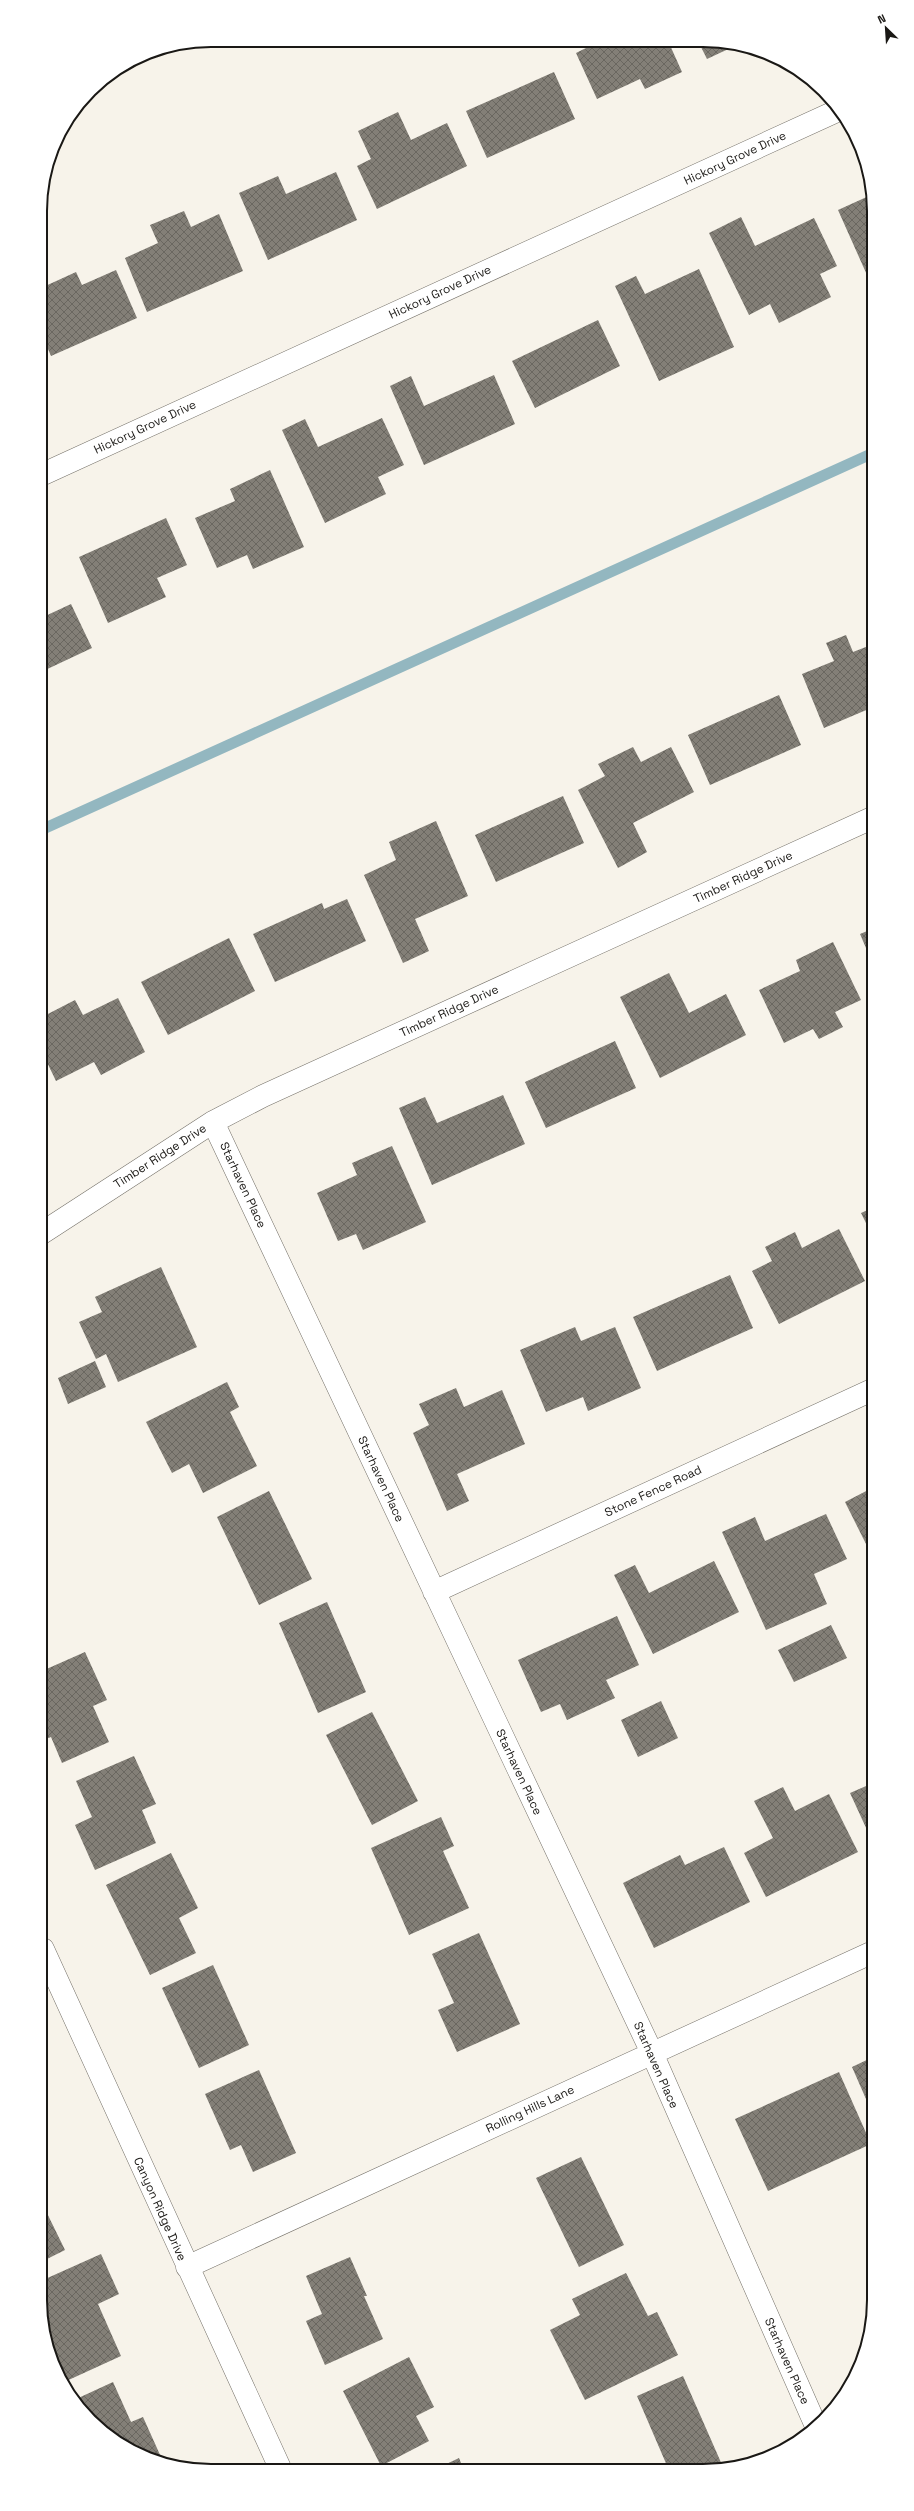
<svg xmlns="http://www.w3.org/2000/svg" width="914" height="2511" font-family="'Space Grotesk',sans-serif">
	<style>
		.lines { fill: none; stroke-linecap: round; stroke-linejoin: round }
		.stream { stroke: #93b7c0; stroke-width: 11 }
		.building { fill: url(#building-cross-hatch) }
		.minor-casing { stroke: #747068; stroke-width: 23 }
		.minor { stroke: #fff; stroke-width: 22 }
		.labels { text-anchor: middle; stroke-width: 3; stroke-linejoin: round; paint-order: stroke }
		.street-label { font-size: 12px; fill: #1a1815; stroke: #fff }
		.rim { fill: none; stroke: #1a1815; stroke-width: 2 }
	</style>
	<defs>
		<pattern id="building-cross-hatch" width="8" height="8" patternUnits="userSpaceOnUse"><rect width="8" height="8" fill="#837f77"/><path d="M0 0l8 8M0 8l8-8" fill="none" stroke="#6a6760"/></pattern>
	</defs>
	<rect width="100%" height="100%" fill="#f7f3ea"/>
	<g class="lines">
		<!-- stream -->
		<path class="stream" d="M 41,830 L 871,454"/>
	</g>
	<!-- building -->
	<path class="building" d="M 598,42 L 669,43 L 682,72 L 645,89 L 640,79 L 597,99 L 576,53 Z
		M 699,43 L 737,43 L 739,44 L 707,59 Z
		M 554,72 L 575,119 L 487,158 L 466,111 Z
		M 398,112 L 411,140 L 447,123 L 467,166 L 377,209 L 357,166 L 371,159 L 358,131 Z
		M 336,172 L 357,220 L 268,260 L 239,193 L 278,176 L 286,194 Z
		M 871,195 L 871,284 L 838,210 Z
		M 184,211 L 191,227 L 219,214 L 243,271 L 147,312 L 125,258 L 158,243 L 150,225 Z
		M 741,217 L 755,246 L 814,218 L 837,266 L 820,274 L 831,297 L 779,323 L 770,304 L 749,315 L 709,233 Z
		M 699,269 L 734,347 L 659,381 L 615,286 L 636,276 L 645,294 Z
		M 116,270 L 137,318 L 51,356 L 41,333 L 41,288 L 76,272 L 82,285 Z
		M 598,320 L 620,366 L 535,408 L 512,361 Z
		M 494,375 L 515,424 L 424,465 L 390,386 L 411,376 L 424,406 Z
		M 382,418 L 404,465 L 378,477 L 386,494 L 325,523 L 282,430 L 305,419 L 318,447 Z
		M 270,470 L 304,547 L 253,569 L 247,555 L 217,568 L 195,518 L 235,501 L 230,489 Z
		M 166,518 L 187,565 L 157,578 L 166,597 L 108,623 L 79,557 Z
		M 71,604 L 92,648 L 41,672 L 41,618 Z
		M 846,635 L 853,652 L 871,645 L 871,708 L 824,728 L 802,674 L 834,661 L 826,643 Z
		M 779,695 L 801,745 L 710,785 L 688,735 Z
		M 633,747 L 641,762 L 671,747 L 694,792 L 633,823 L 647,852 L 618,868 L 578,790 L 605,776 L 598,764 Z
		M 563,796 L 584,843 L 496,882 L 475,835 Z
		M 436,821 L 468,896 L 415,919 L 429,951 L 403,963 L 364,875 L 396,860 L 389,842 Z
		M 347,899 L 366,941 L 275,982 L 253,934 L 322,903 L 324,909 Z
		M 872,929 L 872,962 L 860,934 Z
		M 229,938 L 255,991 L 168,1035 L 141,982 Z
		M 833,942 L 861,1000 L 835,1012 L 843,1027 L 819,1039 L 813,1029 L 784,1043 L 759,990 L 800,971 L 796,960 Z
		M 669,973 L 689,1013 L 726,994 L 746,1035 L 660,1078 L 620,997 Z
		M 118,998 L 145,1052 L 101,1075 L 94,1062 L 56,1081 L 42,1052 L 42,1017 L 75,1000 L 83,1015 Z
		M 615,1041 L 636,1088 L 546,1128 L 525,1082 Z
		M 503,1095 L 525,1144 L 432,1185 L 399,1108 L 425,1097 L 437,1123 Z
		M 392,1146 L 426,1222 L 363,1250 L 356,1234 L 338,1241 L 317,1193 L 357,1175 L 352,1163 Z
		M 872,1208 L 872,1235 L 861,1213 Z
		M 839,1229 L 865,1281 L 779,1324 L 752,1271 L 772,1261 L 765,1247 L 795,1232 L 802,1248 Z
		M 161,1267 L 197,1347 L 118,1382 L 106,1354 L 96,1359 L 79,1322 L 102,1312 L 95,1297 Z
		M 730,1275 L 753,1328 L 657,1371 L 633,1317 Z
		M 575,1327 L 581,1341 L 615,1327 L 641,1388 L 588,1411 L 583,1397 L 546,1412 L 520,1350 Z
		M 95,1361 L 106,1387 L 68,1404 L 58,1378 Z
		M 227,1382 L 239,1407 L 230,1412 L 257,1466 L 203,1493 L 189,1464 L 172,1473 L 146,1422 Z
		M 456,1388 L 464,1407 L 502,1390 L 525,1444 L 457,1474 L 469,1501 L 447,1511 L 413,1433 L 429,1425 L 419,1404 Z
		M 872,1488 L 873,1558 L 845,1502 Z
		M 269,1491 L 312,1579 L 259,1605 L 217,1517 Z
		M 826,1514 L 847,1559 L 814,1574 L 827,1604 L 766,1630 L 722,1532 L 755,1517 L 765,1541 Z
		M 714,1561 L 739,1612 L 653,1654 L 614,1575 L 635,1565 L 649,1593 Z
		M 327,1602 L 366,1692 L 318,1713 L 279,1623 Z
		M 617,1616 L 639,1665 L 606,1680 L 615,1698 L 567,1720 L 560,1704 L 541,1712 L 518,1660 Z
		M 831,1625 L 847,1658 L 794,1682 L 778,1650 Z
		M 85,1652 L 107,1700 L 93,1706 L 109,1742 L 62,1763 L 51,1737 L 43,1740 L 42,1671 Z
		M 661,1701 L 678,1738 L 638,1757 L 621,1720 Z
		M 372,1712 L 418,1801 L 372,1825 L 326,1735 Z
		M 134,1756 L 156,1804 L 142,1810 L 156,1843 L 95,1870 L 75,1825 L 92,1817 L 76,1781 Z
		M 873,1783 L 873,1843 L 850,1793 Z
		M 783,1787 L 795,1811 L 829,1794 L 858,1852 L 766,1897 L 744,1853 L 773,1838 L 754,1801 Z
		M 441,1817 L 454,1846 L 443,1851 L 469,1908 L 409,1935 L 371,1848 Z
		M 724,1847 L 750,1902 L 654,1948 L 623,1883 L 680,1855 L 685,1865 Z
		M 171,1853 L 198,1908 L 179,1918 L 196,1953 L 150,1975 L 106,1885 Z
		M 479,1933 L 520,2024 L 457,2052 L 438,2010 L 454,2003 L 432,1954 Z
		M 213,1965 L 249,2045 L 199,2068 L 162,1988 Z
		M 873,2057 L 873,2115 L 852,2067 Z
		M 259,2070 L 296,2153 L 253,2172 L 241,2145 L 230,2150 L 205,2094 Z
		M 839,2072 L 871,2144 L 768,2191 L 735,2119 Z
		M 581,2157 L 624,2245 L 579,2267 L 536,2178 Z
		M 43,2205 L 65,2250 L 43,2261 Z
		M 101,2254 L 119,2294 L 98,2304 L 121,2356 L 62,2383 L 43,2334 L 43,2280 Z
		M 350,2257 L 367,2296 L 364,2296 L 383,2339 L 325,2365 L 306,2321 L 322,2314 L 306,2276 Z
		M 626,2273 L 648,2316 L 657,2312 L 678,2355 L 585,2400 L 550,2330 L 580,2315 L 572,2299 Z
		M 864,2354 L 861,2364 L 858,2356 Z
		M 409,2357 L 434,2407 L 416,2416 L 429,2441 L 381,2466 L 343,2391 Z
		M 683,2376 L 723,2467 L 721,2468 L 668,2468 L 637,2396 Z
		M 113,2382 L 131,2422 L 143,2417 L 161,2457 L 154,2460 L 135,2453 L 90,2421 L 74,2400 Z
		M 459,2458 L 463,2468 L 438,2468 Z"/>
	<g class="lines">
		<!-- minor casing -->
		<g class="minor-casing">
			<path id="minor" d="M 41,475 L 839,110
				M 213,1122 L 652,2053 L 816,2426
				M 42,1233 L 213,1122 L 263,1096 L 872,818
				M 434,1592 L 872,1390
				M 43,1949 L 280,2468
				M 187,2267 L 873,1952"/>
		</g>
		<!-- minor -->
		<use href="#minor" class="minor"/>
	</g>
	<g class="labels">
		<!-- street labels -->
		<g class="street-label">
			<text transform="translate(735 158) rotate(-25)" y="4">Hickory Grove Drive</text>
			<text transform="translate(440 292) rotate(-25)" y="4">Hickory Grove Drive</text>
			<text transform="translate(145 427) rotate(-25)" y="4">Hickory Grove Drive</text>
			<text transform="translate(743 877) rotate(-25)" y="4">Timber Ridge Drive</text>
			<text transform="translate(449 1011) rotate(-25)" y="4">Timber Ridge Drive</text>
			<text transform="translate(160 1156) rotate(-33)" y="4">Timber Ridge Drive</text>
			<text transform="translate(243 1185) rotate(65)" y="4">Starhaven Place</text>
			<text transform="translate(381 1479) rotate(65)" y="4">Starhaven Place</text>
			<text transform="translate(653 1491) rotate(-25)" y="4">Stone Fence Road</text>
			<text transform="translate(519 1772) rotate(65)" y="4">Starhaven Place</text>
			<text transform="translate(656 2065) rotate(66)" y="4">Starhaven Place</text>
			<text transform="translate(530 2109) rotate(-25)" y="4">Rolling Hills Lane</text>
			<text transform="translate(160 2209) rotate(66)" y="4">Canyon Ridge Drive</text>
			<text transform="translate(787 2361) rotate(66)" y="4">Starhaven Place</text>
		</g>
	</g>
	<!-- crop -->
	<path d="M0 0H914V2511H0ZM211 47H703A164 164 0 0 1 867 211V2300A164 164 0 0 1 703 2464H211A164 164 0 0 1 47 2300V211A164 164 0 0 1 211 47Z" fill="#fff" fill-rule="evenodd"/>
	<path class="rim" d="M211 47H703A164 164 0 0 1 867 211V2300A164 164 0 0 1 703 2464H211A164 164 0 0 1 47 2300V211A164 164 0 0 1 211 47Z"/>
	<!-- north arrow -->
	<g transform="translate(886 28) rotate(335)" stroke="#ffffff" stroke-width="3" paint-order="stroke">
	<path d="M0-3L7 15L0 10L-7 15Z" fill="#1a1815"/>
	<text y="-6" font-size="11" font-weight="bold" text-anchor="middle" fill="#1a1815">N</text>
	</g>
</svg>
